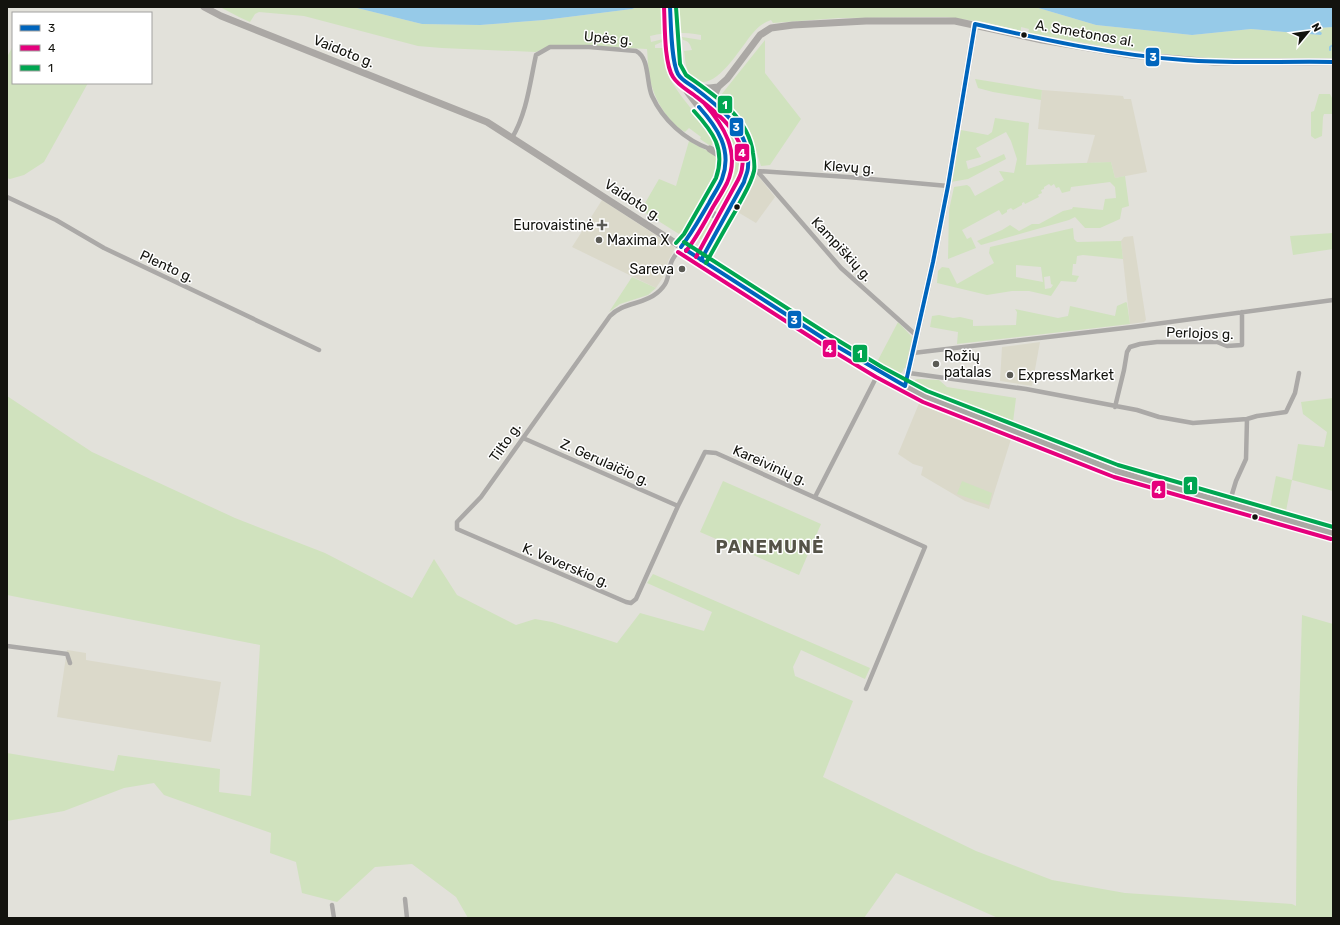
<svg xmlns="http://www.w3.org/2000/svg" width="1340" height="925" font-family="Rubik,sans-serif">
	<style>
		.built { fill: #dbd9ca }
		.green { fill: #d0e2be; fill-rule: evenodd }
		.water { fill: #96cae8 }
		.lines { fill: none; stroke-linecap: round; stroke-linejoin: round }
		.stream { stroke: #96cae8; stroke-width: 2 }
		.street { stroke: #aba9a7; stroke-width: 4.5 }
		.secondary { stroke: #aba8a5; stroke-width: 7 }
		.bus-1-casing { stroke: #fff; stroke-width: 7 }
		.bus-2-casing { stroke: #fff; stroke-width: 7 }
		.bus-3-casing { stroke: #fff; stroke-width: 7 }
		.bus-1 { stroke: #0065bd; stroke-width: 4 }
		.bus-2 { stroke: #e5007d; stroke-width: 4 }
		.bus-3 { stroke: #00a651; stroke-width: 4 }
		.bus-dot { fill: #13130e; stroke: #fff; stroke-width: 1.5 }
		.poi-dot { fill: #5b5b55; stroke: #fff; stroke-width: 1.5 }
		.labels { text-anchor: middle; stroke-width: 3; stroke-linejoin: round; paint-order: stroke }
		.street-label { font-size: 14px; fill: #13130e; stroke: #fff }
		.poi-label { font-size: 14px; fill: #13130e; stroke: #fff; text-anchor: start }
		.district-label { font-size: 18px; font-weight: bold; letter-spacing: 1px; fill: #555348; stroke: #fff }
		.line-badge { stroke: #fff; stroke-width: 1.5 }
		.badge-label { font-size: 11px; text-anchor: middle; font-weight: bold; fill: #fff }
	</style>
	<rect width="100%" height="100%" fill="#e2e1da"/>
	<!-- built -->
	<path class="built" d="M 1042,90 L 1123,96 L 1124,99 L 1131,99 L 1147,172 L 1115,178 L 1111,162 L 1087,163 L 1095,135 L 1038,129 Z
		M 756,174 L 759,177 L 775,197 L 756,223 L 736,211 L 743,198 L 750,176 Z
		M 602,200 L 674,247 L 674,250 L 668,261 L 665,274 L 656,288 L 572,247 Z
		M 1133,236 L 1146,320 L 1144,322 L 1130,324 L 1121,241 L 1124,237 Z
		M 1040,342 L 1032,386 L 1000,381 L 1002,347 Z
		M 920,401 L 1012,436 L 989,509 L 965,501 L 921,475 L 923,467 L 913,464 L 898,454 Z
		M 67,650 L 86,653 L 86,660 L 221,682 L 211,742 L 57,717 Z"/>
	<!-- green -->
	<path class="green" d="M 220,7 L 353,7 L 422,24 L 480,25 L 544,20 L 632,9 L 637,7 L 1035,7 L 1096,25 L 1192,35 L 1251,29 L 1321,35 L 1318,29 L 1318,28 L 1333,27 L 1333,58 L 1216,59 L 1190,57 L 1113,48 L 1028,33 L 1029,29 L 1021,27 L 1021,31 L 983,22 L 946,17 L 839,18 L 773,23 L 771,20 C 763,23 758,27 752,34 C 742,46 715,92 697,80 C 693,77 688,74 687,69 C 685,63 685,56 684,51 L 692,50 C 690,44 689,41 683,40 L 682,37 L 701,40 L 701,35 C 683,32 667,32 650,36 L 651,42 L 663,39 L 664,41 L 655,45 L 655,48 L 664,48 C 664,54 664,61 665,66 C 667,83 702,121 714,136 L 715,140 L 712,143 L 712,145 L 709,145 L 700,139 L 701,137 L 689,128 L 685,132 C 669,123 657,103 652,87 C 648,75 648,61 647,49 L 591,46 L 551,45 L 536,52 L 442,48 L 418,46 L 304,16 L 259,12 L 255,14 L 250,22 L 239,17 Z
		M 765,40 L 765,73 L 801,119 L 770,165 L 761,166 L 754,144 L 744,123 L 741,118 L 722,102 L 720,98 L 721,95 Z
		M 13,46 L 13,83 L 88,83 L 44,162 L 24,175 L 10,179 L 7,178 L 7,57 Z
		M 975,79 L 1042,90 L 1041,100 L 993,92 L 978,88 Z
		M 695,93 L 729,122 L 720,126 L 693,94 Z
		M 1319,94 L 1330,94 L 1333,100 L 1333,114 L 1324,114 L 1323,117 L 1322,136 L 1315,139 L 1311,136 L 1311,112 L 1314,111 Z
		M 995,118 L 1029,123 L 1026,165 L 1111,162 L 1115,178 L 1125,176 L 1129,206 L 1122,208 L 1120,219 L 1100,228 L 1085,228 L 1075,217 L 1069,220 L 981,245 L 977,241 L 1002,230 L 1010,225 L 1019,231 L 1032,224 L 1039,224 L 1063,211 L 1072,209 L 1073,207 L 1103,210 L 1105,199 L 1116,198 L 1115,187 L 1110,182 L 1071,187 L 1070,191 L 1062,193 L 1059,187 L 1056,188 L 1054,184 L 1051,186 L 1049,184 L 1044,187 L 1044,189 L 1041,190 L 1042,193 L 1038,195 L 1039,197 L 1025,204 L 1024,202 L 1022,203 L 1022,205 L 1013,210 L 1011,208 L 1007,210 L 1007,212 L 1002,215 L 999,210 L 962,230 L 967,239 L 971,237 L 976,248 L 948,259 L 949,210 L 954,187 L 967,185 L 970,187 L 975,196 L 1004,180 L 999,171 L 1014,173 L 1017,159 L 1011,141 L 1006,132 L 976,148 L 981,157 L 966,161 L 968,169 L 980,165 L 1004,154 L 1006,159 L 968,179 L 951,182 L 961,130 L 988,135 L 992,132 Z
		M 729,130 C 736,129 737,133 740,139 C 748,159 742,176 732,195 C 729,201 726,209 719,212 L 716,211 L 715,205 C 720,197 726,189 729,180 C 733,167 729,148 726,135 Z
		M 689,141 L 715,155 L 717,159 L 718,166 L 685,229 L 679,234 L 641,210 L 659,179 L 676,186 Z
		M 707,213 L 712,218 L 718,220 L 706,242 L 694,236 Z
		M 1073,228 L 1074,239 L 1077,242 L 1121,241 L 1123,259 L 1083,255 L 1077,256 L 1076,264 L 1073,264 L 1072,275 L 1079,276 L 1076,282 L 1061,281 L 1051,296 L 1029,291 L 1012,291 L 987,295 L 937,283 L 938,271 L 942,267 L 949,268 L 957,284 L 994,263 L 989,253 L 990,247 ZM 1016,265 L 1041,267 L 1043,282 L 1016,277 ZM 1050,276 L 1051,284 L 1053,285 L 1051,288 L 1045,289 L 1044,277 Z
		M 1333,233 L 1333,249 L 1293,255 L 1290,236 Z
		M 632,277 L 656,288 L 648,295 L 620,304 L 609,312 Z
		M 1126,302 L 1127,303 L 1130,324 L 957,344 L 958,332 L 930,327 L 932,316 L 939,315 L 953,318 L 960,317 L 973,320 L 973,326 L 1016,325 L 1017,312 L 1015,309 L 1058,318 L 1068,316 L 1070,306 L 1115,316 L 1117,306 Z
		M 898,322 L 913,338 L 906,368 L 904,368 L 903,371 L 901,373 L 895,374 L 877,362 Z
		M 917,379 L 939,380 L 947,387 L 1016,398 L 1013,422 L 1008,424 L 923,391 L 915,385 L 915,380 Z
		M 7,396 L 92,452 L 235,518 L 325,553 L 412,598 L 434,559 L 457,595 L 516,625 L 535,619 L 552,622 L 617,643 L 640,613 L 704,631 L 712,612 L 647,583 L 653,574 L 870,668 L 865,679 L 801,650 L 793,667 L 795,676 L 853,701 L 823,777 L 976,851 L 1052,880 L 1125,893 L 1292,904 L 1296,906 L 1297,790 L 1302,615 L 1333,624 L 1333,918 L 998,918 L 896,873 L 864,918 L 468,918 L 456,897 L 412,864 L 375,867 L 337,902 L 302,893 L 296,862 L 270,853 L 271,833 L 164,795 L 154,783 L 124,788 L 64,811 L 7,821 L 7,753 L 114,771 L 118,755 L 220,769 L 219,792 L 251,796 L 260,645 L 7,595 Z
		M 1333,398 L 1333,491 L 1292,480 L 1286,511 L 1270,507 L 1276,476 L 1292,480 L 1298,444 L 1324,447 L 1327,432 L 1303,414 L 1301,402 Z
		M 723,481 L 821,524 L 799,575 L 700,532 Z
		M 962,481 L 992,493 L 989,505 L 957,494 Z"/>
	<!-- water -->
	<path class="water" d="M 353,7 L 637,7 L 632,9 L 544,20 L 480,25 L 422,24 Z
		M 1035,7 L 1333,7 L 1333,27 L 1318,28 L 1318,30 L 1322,33 L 1321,35 L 1251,29 L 1192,35 L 1096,25 Z"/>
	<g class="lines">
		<!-- stream -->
		<path class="stream" d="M 1330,50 L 1330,47 L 1333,45"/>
		<!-- street -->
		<path class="street" d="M 512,138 C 527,113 530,82 536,55 L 550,47 L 589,47 L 636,51 C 650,58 646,83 652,96 C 663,120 685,140 710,149
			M 748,169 L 757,171 L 848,177 L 948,186
			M 757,171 L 841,268 L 917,336
			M 7,197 L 56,220 L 104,248 L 319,350
			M 681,247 C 678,252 673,257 671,263 C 667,276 670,282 657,293 C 643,305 623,302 610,316 L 481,497 L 457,522 L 457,529 L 626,602 L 631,603 L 636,599 L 678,506 L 705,452 L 716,453 L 925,547 L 866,689
			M 913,353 L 1133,327 L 1333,300
			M 909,373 L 1026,389 L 1137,410 L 1159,417 L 1193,423 L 1247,419 L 1257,416 L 1286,412 L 1295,393 L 1299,373
			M 1115,407 L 1124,370 L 1127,352 L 1130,347 L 1140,344 L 1157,342 L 1217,342 L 1227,346 L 1242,345 L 1242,312
			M 523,438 L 678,506
			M 815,497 L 879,372
			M 1229,504 L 1236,481 L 1246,459 L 1247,419
			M 7,646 L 67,654 L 70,663
			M 405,899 L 407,918
			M 332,905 L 334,918"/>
		<!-- secondary -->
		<path class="secondary" d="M 204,7 L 221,16 L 467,114 L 487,122 L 512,138 L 826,340 L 879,372 L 925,396 L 1102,466 L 1146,481 L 1333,533
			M 670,7 L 674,65 C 678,79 687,92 696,103 C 714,126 737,147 722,180 L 689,237 L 681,247
			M 682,81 C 695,89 707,98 719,109 C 743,130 756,149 744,182 L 701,260
			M 694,88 L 710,88 L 718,87
			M 715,105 L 713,98 L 718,87 L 727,79 L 760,35 L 771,28 L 793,25 L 866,21 L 955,21 L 1042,40 L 1131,55 L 1214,62 L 1333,62
			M 721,136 C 725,128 729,125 738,126
			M 710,149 L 726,159
			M 710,202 L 710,210 L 714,215 L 720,216 L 726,213
			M 905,386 L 933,262 L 948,186 L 975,24"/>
		<!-- bus-1 casing -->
		<g class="bus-1-casing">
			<path id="bus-1" d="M 670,7 C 671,23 671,61 678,74 C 682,81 690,84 696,89 C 722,109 751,131 748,167 C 748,172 745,177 744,182 L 701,260
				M 975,24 C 1044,40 1114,55 1184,60 C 1234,64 1283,61 1333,62
				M 681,247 C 692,233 700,218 709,203 C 713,195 719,187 722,179 C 733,150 717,127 699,107
				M 686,250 L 826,340 L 905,386
				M 905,386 L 933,262 L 948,186 L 975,24"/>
		</g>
		<!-- bus-2 casing -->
		<g class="bus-2-casing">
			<path id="bus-2" d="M 664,7 C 665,25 664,63 673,77 C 678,85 686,89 694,95 C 716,112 748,135 742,168 C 742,172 740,176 738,180 L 696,257
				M 686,251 C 697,237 705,222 713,207 C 718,199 723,191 727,183 C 741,152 723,125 704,103
				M 678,252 L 823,345 L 876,377 L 923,402 L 1114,477 L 1331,539"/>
		</g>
		<!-- bus-3 casing -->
		<g class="bus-3-casing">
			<path id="bus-3" d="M 676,7 L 680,64 L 686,75 C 714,95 748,116 753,153 C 754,159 755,166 754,171 C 751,185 742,197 736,210 C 726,227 716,245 706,263
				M 684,242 L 829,335 L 882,367 L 927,391 L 1118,465 L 1333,527
				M 676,243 L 684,234 L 716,178 C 726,149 713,132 694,111"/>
		</g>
		<!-- bus-1 -->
		<use href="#bus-1" class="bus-1"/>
		<!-- bus-2 -->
		<use href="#bus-2" class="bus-2"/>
		<!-- bus-3 -->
		<use href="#bus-3" class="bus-3"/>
	</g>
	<!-- markers -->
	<g class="bus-dot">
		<circle cx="1024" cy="35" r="3.5"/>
		<circle cx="737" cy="207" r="3.5"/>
		<circle cx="1255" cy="517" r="3.5"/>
	</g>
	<g class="poi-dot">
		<path d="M600 219h4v4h4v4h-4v4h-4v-4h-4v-4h4z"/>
		<circle cx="599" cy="240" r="4"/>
		<circle cx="682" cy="269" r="4"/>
		<circle cx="936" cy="364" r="4"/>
		<circle cx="1010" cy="375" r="4"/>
	</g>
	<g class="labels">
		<!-- street labels -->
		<g class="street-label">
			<text transform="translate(1085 33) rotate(10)" y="5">A. Smetonos al.</text>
			<text transform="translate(608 38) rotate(5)" y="5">Upės g.</text>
			<text transform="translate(344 51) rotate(22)" y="5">Vaidoto g.</text>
			<text transform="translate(849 167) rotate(4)" y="5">Klevų g.</text>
			<text transform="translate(633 200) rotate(33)" y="5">Vaidoto g.</text>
			<text transform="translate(842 249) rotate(47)" y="5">Kampiškių g.</text>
			<text transform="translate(167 266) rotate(25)" y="5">Plento g.</text>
			<text transform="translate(1200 333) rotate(2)" y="5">Perlojos g.</text>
			<text transform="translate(505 442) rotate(-55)" y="5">Tilto g.</text>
			<text transform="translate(605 462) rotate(24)" y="5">Z. Gerulaičio g.</text>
			<text transform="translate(770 465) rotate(24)" y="5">Kareivinių g.</text>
			<text transform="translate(566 565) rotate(23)" y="5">K. Veverskio g.</text>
		</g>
		<!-- poi labels -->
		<g class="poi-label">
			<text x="594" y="230" text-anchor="end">Eurovaistinė</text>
			<text x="607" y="245">Maxima X</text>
			<text x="674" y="274" text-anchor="end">Sareva</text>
			<text x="944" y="361">Rožių<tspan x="944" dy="16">patalas</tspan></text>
			<text x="1018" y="380">ExpressMarket</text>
		</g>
		<!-- district labels -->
		<g class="district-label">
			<text x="770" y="553">PANEMUNĖ</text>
		</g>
	</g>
	<g class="line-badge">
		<rect x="1145" y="47" width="15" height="20" rx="4" fill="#0065bd"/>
		<rect x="717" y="95" width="16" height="19" rx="4" fill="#00a651"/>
		<rect x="729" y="117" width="15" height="20" rx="4" fill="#0065bd"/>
		<rect x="734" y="143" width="16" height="19" rx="4" fill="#e5007d"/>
		<rect x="787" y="310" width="15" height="19" rx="4" fill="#0065bd"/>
		<rect x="822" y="339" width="15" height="19" rx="4" fill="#e5007d"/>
		<rect x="852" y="344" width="16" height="19" rx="4" fill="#00a651"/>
		<rect x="1183" y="476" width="15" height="19" rx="4" fill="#00a651"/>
		<rect x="1151" y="480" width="15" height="19" rx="4" fill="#e5007d"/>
	</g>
	<g class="badge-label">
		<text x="1153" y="61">3</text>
		<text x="725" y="109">1</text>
		<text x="736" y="131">3</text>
		<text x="742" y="157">4</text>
		<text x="794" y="324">3</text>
		<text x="829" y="353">4</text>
		<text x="860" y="358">1</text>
		<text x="1190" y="490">1</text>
		<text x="1158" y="494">4</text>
	</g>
	<!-- border -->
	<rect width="1340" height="925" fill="none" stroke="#13130e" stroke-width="16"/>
	<!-- legend -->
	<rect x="12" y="12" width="140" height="72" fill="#ffffff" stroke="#a1a19f"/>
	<rect x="20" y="25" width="20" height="6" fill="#0065bd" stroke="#a1a19f"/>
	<text x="48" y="32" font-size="12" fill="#13130e">3</text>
	<rect x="20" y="45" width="20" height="6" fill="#e5007d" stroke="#a1a19f"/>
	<text x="48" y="52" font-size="12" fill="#13130e">4</text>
	<rect x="20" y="65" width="20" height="6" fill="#00a651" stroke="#a1a19f"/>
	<text x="48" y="72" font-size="12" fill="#13130e">1</text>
	<!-- north arrow -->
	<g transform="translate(1308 32) rotate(61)" stroke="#ffffff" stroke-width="3" paint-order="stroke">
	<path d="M0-3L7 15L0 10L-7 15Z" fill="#13130e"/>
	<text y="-6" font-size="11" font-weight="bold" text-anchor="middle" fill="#13130e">N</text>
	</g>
</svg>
